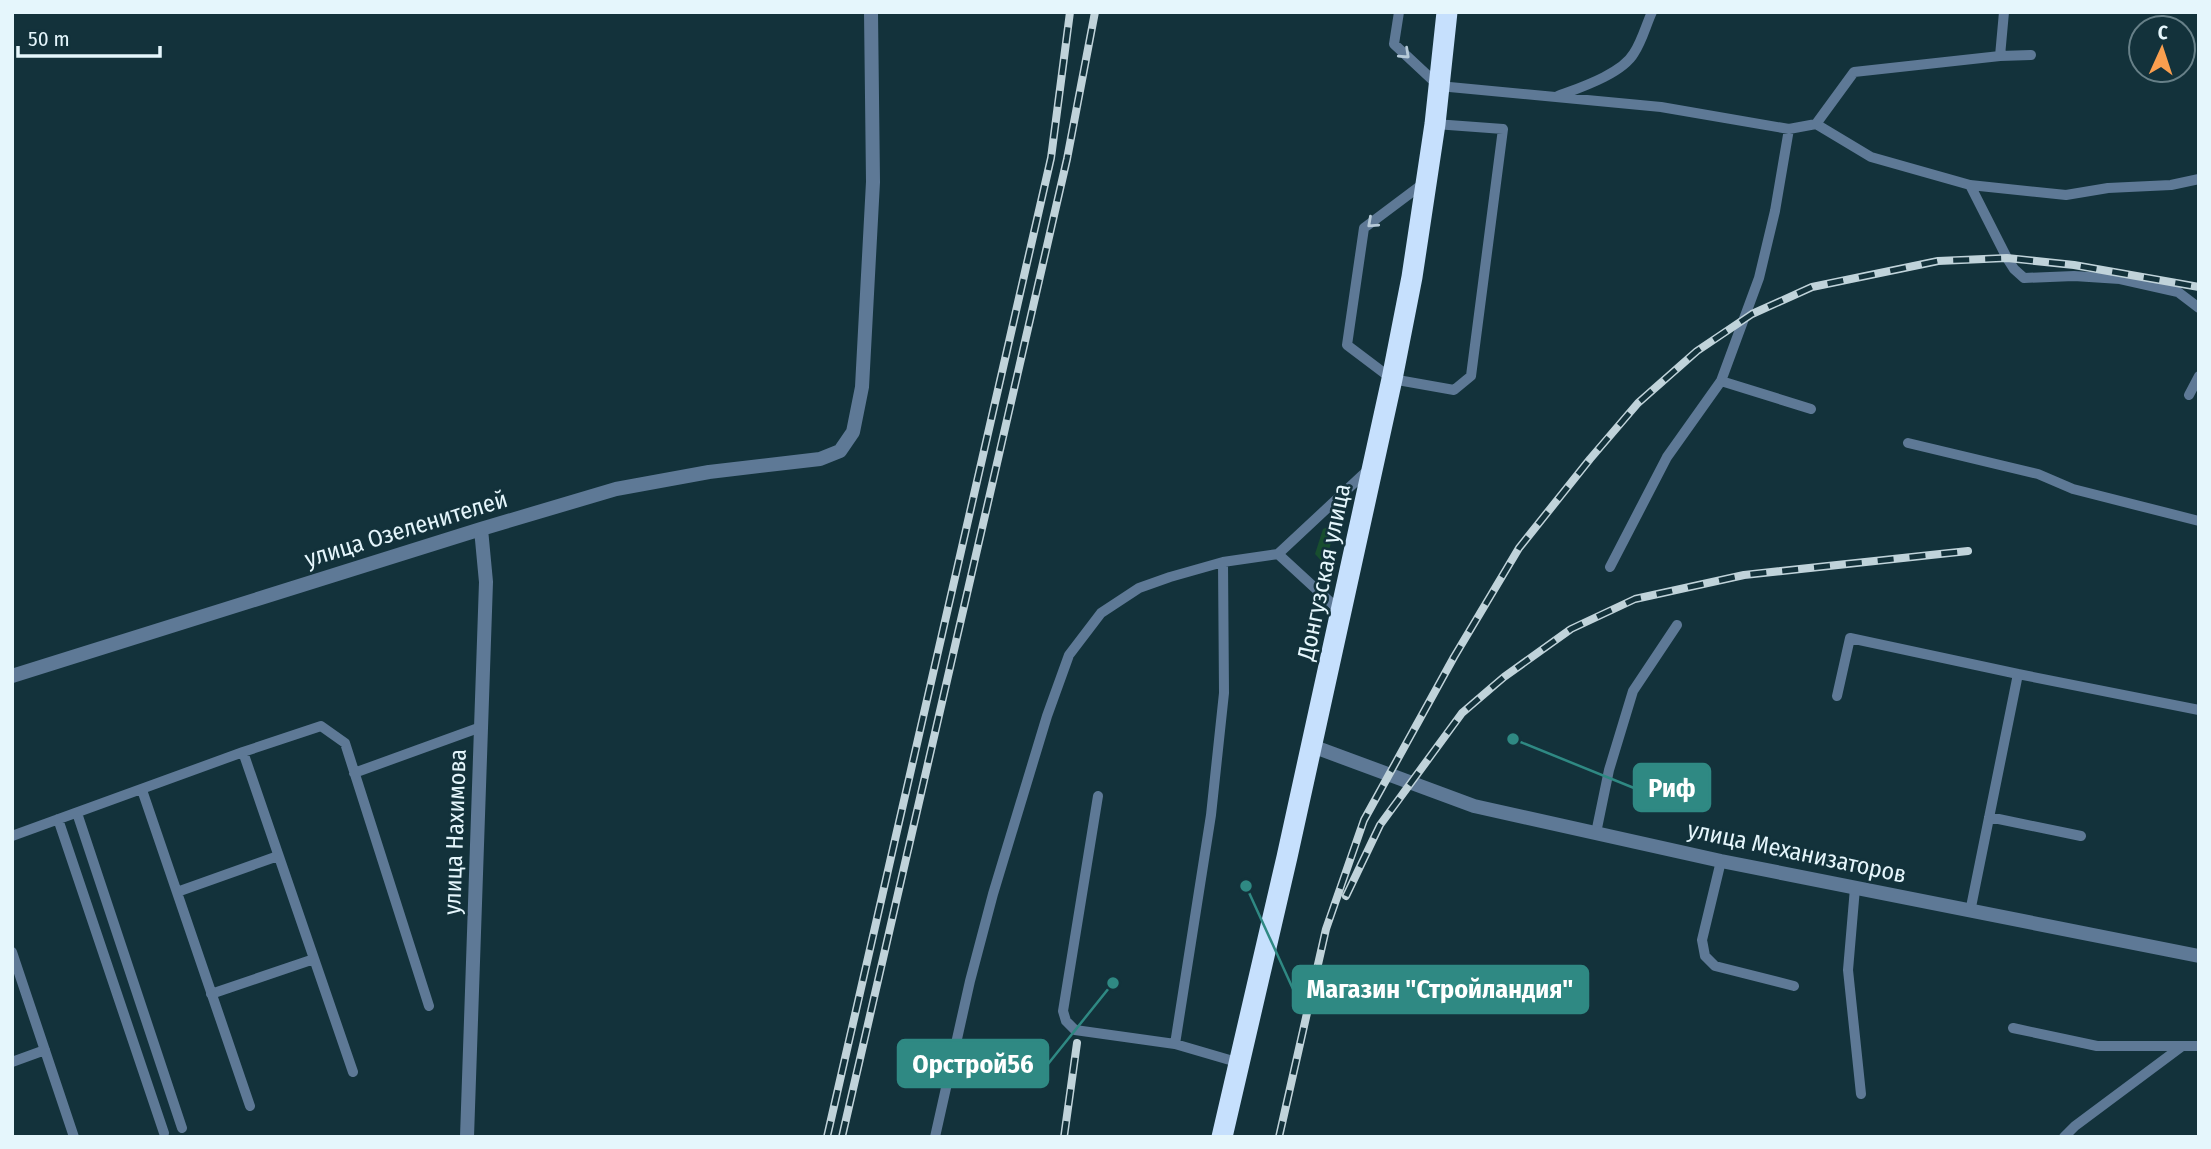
<svg xmlns="http://www.w3.org/2000/svg" width="2211" height="1149" font-family="'Fira Sans Condensed',sans-serif">
	<style>
		.green { fill: #184e2f }
		.lines { fill: none; stroke-linecap: round; stroke-linejoin: round }
		.lane { stroke: #5e7996; stroke-width: 10 }
		.street { stroke: #5e7996; stroke-width: 14 }
		.highway { stroke: #c6e0fd; stroke-width: 21 }
		.rail-casing { stroke: #c0d3da; stroke-width: 8 }
		.rail { stroke: #13323b; stroke-width: 5; stroke-dasharray: 16; stroke-linecap: butt }
		.oneway { stroke: #b6cad8 }
		.labels { text-anchor: middle; stroke-width: 5; stroke-linejoin: round; paint-order: stroke }
		.street-label { font-size: 24px; fill: #e5f6fc; stroke: #13323b }
		.leader { fill: none; stroke: #2f8983; stroke-width: 2.5 }
		.callout-dot { fill: #2f8983; stroke: #13323b; stroke-width: 2.5 }
		.callout { fill: #2f8983; stroke: #2f8983; stroke-width: 2.5 }
		.callout-label { font-size: 26px; text-anchor: middle; font-weight: bold; fill: #fff }
	</style>
	<rect width="100%" height="100%" fill="#13323b"/>
	<!-- green -->
	<path class="green" d="M 1336,524 L 1325,565 L 1315,554 L 1323,529 Z"/>
	<g class="lines">
		<!-- lane -->
		<path class="lane" d="M 1399,12 L 1394,44 L 1439,86 L 1661,107 L 1789,129 L 1816,124 L 1854,72 L 2000,56 L 2031,55
			M 2000,56 L 2004,12
			M 1558,96 C 1579,88 1622,74 1634,53 C 1642,41 1646,25 1652,12
			M 1816,124 L 1871,157 L 1970,185 L 2066,195 L 2108,188 L 2171,185 L 2199,179
			M 1424,183 L 1364,228 L 1347,345 L 1392,379 L 1454,390 L 1471,376 L 1503,129 L 1435,124
			M 1970,185 L 2007,258 L 2014,269 L 2024,278 L 2074,276 L 2120,279 L 2178,292 L 2199,308
			M 1721,381 L 1811,409
			M 2189,395 L 2199,376
			M 1908,443 L 2038,474 L 2073,489 L 2199,521
			M 1278,554 L 1340,611
			M 1223,562 L 1224,693 L 1211,815 L 1175,1044 L 1240,1063
			M 1610,567 L 1667,457 L 1721,381 L 1759,278 L 1775,211 L 1789,129
			M 1837,696 L 1850,638 L 2018,674
			M 243,752 L 353,1072
			M 354,773 L 481,727
			M 142,790 L 250,1106
			M 1098,796 L 1063,1011 L 1066,1021 L 1075,1030 L 1175,1044
			M 77,813 L 182,1128
			M 1989,817 L 2081,836
			M 58,819 L 164,1133
			M 1596,833 L 1609,770 L 1633,691 L 1677,625
			M 12,836 L 243,752 L 321,726 L 345,743 L 429,1006
			M 1721,861 L 1702,940 L 1705,956 L 1715,966 L 1794,986
			M 1855,888 L 1848,970 L 1861,1094
			M 177,892 L 278,856
			M 1970,912 L 2018,674 L 2199,710
			M 12,952 L 74,1137
			M 211,994 L 314,959
			M 2013,1028 L 2097,1046 L 2199,1046
			M 12,1062 L 45,1050
			M 935,1137 L 970,981 L 993,894 L 1047,716 L 1069,655 L 1101,613 L 1139,588 L 1170,577 L 1223,562 L 1278,554 L 1368,470
			M 2064,1137 L 2075,1126 L 2181,1047"/>
		<!-- street -->
		<path class="street" d="M 12,676 L 481,529 L 616,489 L 709,472 L 820,459 L 840,451 L 853,432 L 862,387 L 873,182 L 871,12
			M 1312,746 L 1474,806 L 1721,861 L 2199,956
			M 467,1137 L 486,582 L 481,529"/>
		<!-- highway -->
		<path class="highway" d="M 1222,1137 L 1287,857 L 1392,379 L 1412,277 L 1435,124 L 1447,12"/>
		<!-- rail casing -->
		<g class="rail-casing">
			<path id="rail" d="M 1346,896 L 1380,825 L 1462,713 L 1504,677 L 1571,629 L 1635,599 L 1744,575 L 1968,551
				M 827,1137 L 1051,158 L 1070,12
				M 842,1137 L 1067,159 L 1095,12
				M 1064,1137 L 1077,1043
				M 1279,1137 L 1326,929 L 1364,820 L 1454,657 L 1519,548 L 1590,459 L 1638,403 L 1697,351 L 1752,314 L 1812,287 L 1938,261 L 2007,258 L 2074,265 L 2199,287"/>
		</g>
		<!-- rail -->
		<use href="#rail" class="rail"/>
	</g>
	<!-- one-way arrows -->
	<defs><path id="oneway-chevron" d="M-2-3.5L2.5 0L-2 3.5" fill="none" stroke-width="1.6" stroke-linecap="round" stroke-linejoin="round" transform="scale(1.75)"/></defs>
	<g class="oneway">
		<use href="#oneway-chevron" transform="translate(1405 54) rotate(43)"/>
		<use href="#oneway-chevron" transform="translate(1372 223) rotate(138)"/>
	</g>
	<g class="labels">
		<!-- street labels -->
		<g class="street-label">
			<text transform="translate(406 529) rotate(-17)" y="8">улица Озеленителей</text>
			<text transform="translate(1324 572) rotate(-78)" y="8">Донгузская улица</text>
			<text transform="translate(455 832) rotate(-88)" y="8">улица Нахимова</text>
			<text transform="translate(1797 852) rotate(12)" y="8">улица Механизаторов</text>
		</g>
	</g>
	<!-- callouts -->
	<path class="leader" d="M1513 739L1634 788M1246 886L1293 989M1113 983L1048 1064"/>
	<g class="callout-dot">
		<circle cx="1513" cy="739" r="7"/>
		<circle cx="1246" cy="886" r="7"/>
		<circle cx="1113" cy="983" r="7"/>
	</g>
	<g class="callout">
		<rect x="1634" y="764" width="76" height="47" rx="7"/>
		<rect x="1293" y="966" width="295" height="47" rx="7"/>
		<rect x="898" y="1040" width="150" height="47" rx="7"/>
	</g>
	<g class="callout-label">
		<text x="1672" y="797">Риф</text>
		<text x="1440" y="998">Магазин "Стройландия"</text>
		<text x="973" y="1073">Орстрой56</text>
	</g>
	<!-- border -->
	<rect width="2211" height="1149" fill="none" stroke="#e5f6fc" stroke-width="28"/>
	<!-- north arrow -->
	<g transform="translate(2162 49) rotate(3)"><circle r="33" fill="#13323b" stroke="#678088" stroke-width="2"/>
	<path d="M0-5L12 26L0 18L-12 26Z" fill="#fa9f4f"/>
	<text y="-10" font-size="19" font-weight="bold" text-anchor="middle" fill="#e5f6fc">С</text>
	</g>
	<!-- scale -->
	<path d="M18 46v10h142v-10" fill="none" stroke="#e5f6fc" stroke-width="3.5"/>
	<text x="28" y="46" font-size="21" fill="#e5f6fc" stroke="#13323b" stroke-width="5" paint-order="stroke">50 m</text>
</svg>
